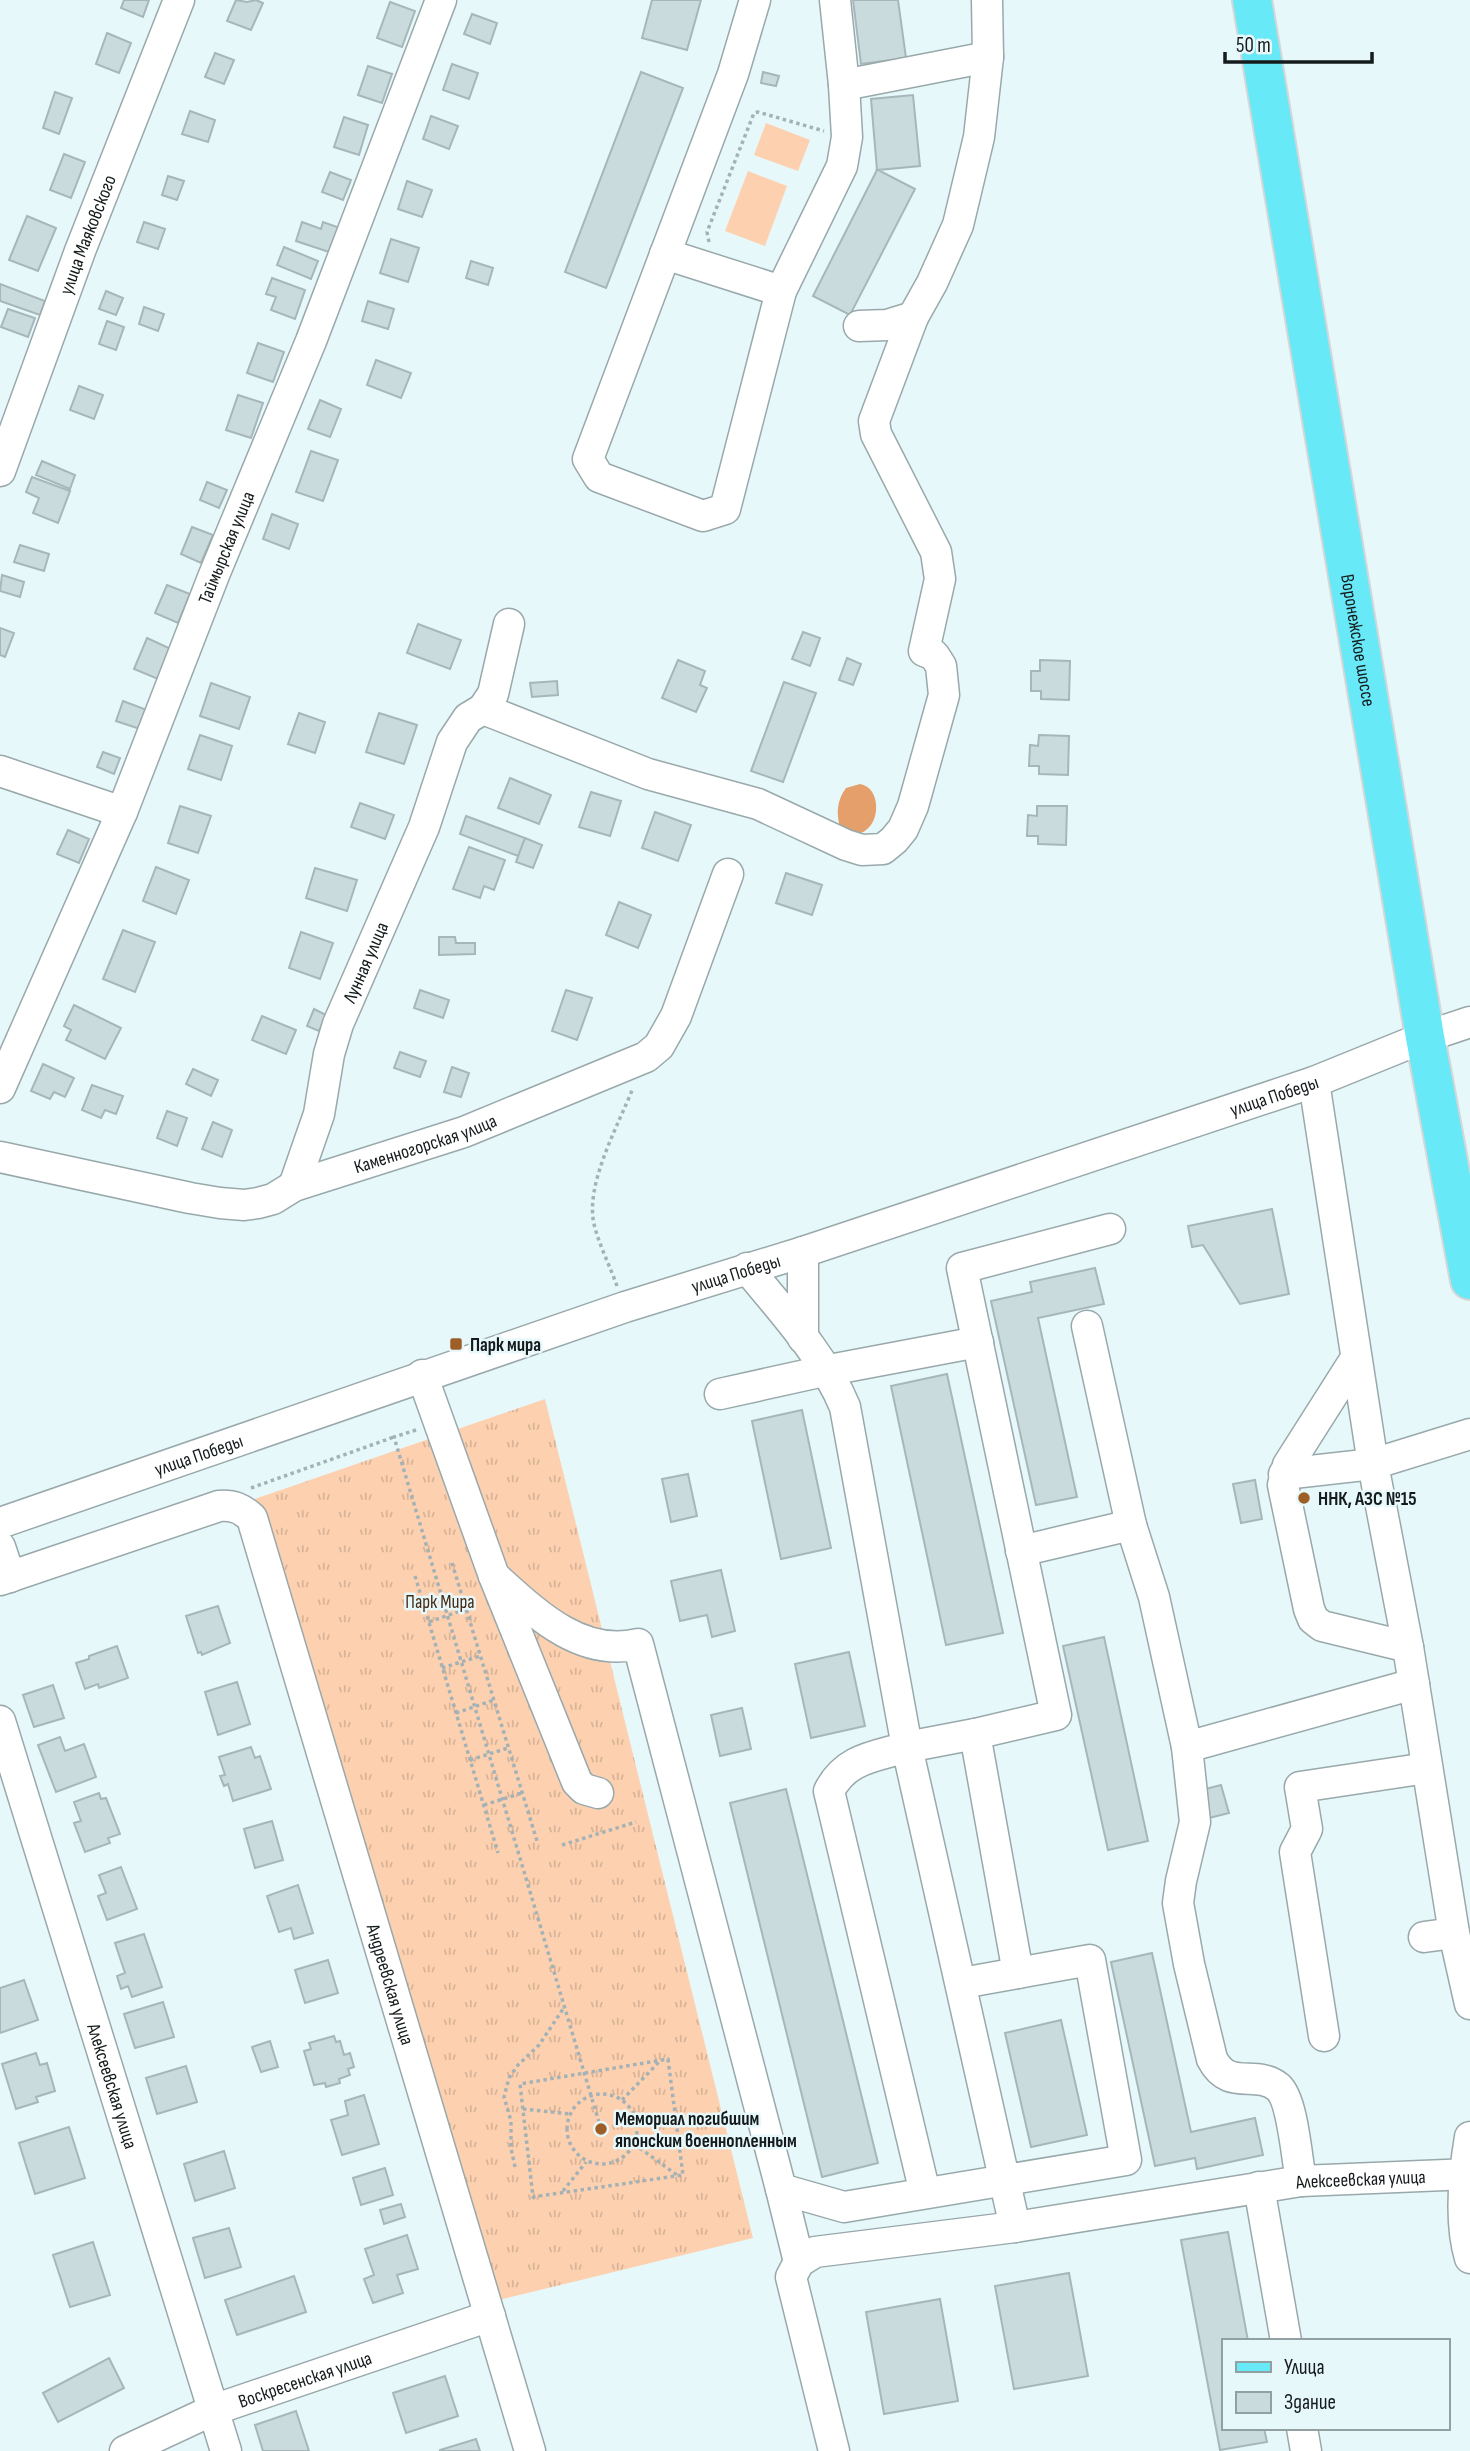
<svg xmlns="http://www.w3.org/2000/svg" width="1470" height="2451" font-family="'Sofia Sans Condensed',sans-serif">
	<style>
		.grass { fill: url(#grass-tufts) }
		.garden { fill: #fdd1b0 }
		.water { fill: #e49f6a }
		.building { fill: #cadbdd; stroke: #a7b7b9; stroke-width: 2 }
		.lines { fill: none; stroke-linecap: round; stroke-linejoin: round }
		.minor-casing { stroke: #99a9ab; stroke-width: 33 }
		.major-casing { stroke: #d5d6d6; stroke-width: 42 }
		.path { stroke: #a5b2b5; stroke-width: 3.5; stroke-dasharray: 3.5 3.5; stroke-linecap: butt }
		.minor { stroke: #fff; stroke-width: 30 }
		.major { stroke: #67e9f7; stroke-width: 38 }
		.poi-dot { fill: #9e5e27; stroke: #e7f8fb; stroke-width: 2.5 }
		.labels { text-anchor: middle; stroke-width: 5; stroke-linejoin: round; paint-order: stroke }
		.street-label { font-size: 19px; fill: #151b1c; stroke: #e7f8fb }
		.poi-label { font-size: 19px; font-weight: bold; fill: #151b1c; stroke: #e7f8fb; text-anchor: start }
		.park-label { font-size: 19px; fill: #462a13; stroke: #e7f8fb }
	</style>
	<defs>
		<pattern id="grass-tufts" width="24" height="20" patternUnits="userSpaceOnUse" patternTransform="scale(1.75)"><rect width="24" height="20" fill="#fdd1b0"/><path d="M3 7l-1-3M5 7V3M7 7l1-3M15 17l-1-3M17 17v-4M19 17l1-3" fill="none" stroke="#d8b397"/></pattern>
	</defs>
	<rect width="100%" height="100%" fill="#e7f8fb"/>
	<!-- grass -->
	<path class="grass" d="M 545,1399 L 753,2238 L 495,2301 L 252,1500 Z"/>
	<!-- garden -->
	<path class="garden" d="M 766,123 L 810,140 L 798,171 L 754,155 Z
		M 748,171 L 787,186 L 765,246 L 725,231 Z"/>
	<!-- water -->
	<path class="water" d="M 860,784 C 880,787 881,820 866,830 C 863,833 859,833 856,835 L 840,827 C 836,813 837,800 846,788 Z"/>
	<!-- building -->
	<path class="building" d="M 124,0 L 149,0 L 143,17 L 121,8 Z
		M 236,0 L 247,2 L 256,0 L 263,3 L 251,30 L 227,21 Z
		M 652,0 L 701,0 L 687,50 L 642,38 Z
		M 853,0 L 898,0 L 906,58 L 861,64 Z
		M 390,2 L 415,11 L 402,47 L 377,38 Z
		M 472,14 L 497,23 L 490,44 L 464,34 Z
		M 107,33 L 131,43 L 119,73 L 96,64 Z
		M 215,53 L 234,60 L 224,84 L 205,77 Z
		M 452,64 L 478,73 L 469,99 L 443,90 Z
		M 368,66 L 392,74 L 382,103 L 358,95 Z
		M 641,72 L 683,88 L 606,288 L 565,272 Z
		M 763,72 L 779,76 L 776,86 L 761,83 Z
		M 55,92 L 72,98 L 59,134 L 43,128 Z
		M 913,95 L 920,166 L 878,170 L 915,189 L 850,315 L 813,296 L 877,170 L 871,99 Z
		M 190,111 L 215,120 L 208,142 L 182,134 Z
		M 431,116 L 458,126 L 449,149 L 423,139 Z
		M 344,117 L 368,125 L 359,155 L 334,147 Z
		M 64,154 L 85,162 L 71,198 L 50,190 Z
		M 330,172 L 351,180 L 343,200 L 322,192 Z
		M 168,176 L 184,181 L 177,200 L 162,195 Z
		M 407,181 L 432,190 L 422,217 L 398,209 Z
		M 27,216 L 56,228 L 38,271 L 9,260 Z
		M 144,222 L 165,229 L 158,249 L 137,242 Z
		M 302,222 L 321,229 L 323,222 L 343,229 L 335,254 L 296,241 Z
		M 391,239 L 419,248 L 408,282 L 380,273 Z
		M 284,247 L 318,261 L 311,279 L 277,265 Z
		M 471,261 L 493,268 L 488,285 L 466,278 Z
		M 272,278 L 305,290 L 295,319 L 271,310 L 276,297 L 266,294 Z
		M 0,284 L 45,301 L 40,315 L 0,301 Z
		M 106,291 L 123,298 L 116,315 L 99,309 Z
		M 368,301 L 394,309 L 388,329 L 362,321 Z
		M 144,307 L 164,314 L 158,331 L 139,324 Z
		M 8,309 L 35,318 L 28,337 L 1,327 Z
		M 107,321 L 124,327 L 116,350 L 99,344 Z
		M 258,343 L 284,352 L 273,382 L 247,373 Z
		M 376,360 L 411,373 L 401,398 L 367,385 Z
		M 79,386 L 103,395 L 94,419 L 70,410 Z
		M 238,395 L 263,403 L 251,438 L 226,430 Z
		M 320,400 L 341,409 L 330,437 L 308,429 Z
		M 311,451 L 338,460 L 323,501 L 296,492 Z
		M 42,461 L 75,475 L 70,489 L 36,475 Z
		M 32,477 L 70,491 L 58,523 L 33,513 L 39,498 L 26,492 Z
		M 207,482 L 227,490 L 219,508 L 200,500 Z
		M 272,514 L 298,524 L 289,549 L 263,539 Z
		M 192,527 L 213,535 L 201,563 L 181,554 Z
		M 20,545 L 49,554 L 44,571 L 14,562 Z
		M 2,575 L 24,582 L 20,597 L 0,591 Z
		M 167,585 L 190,594 L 178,623 L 155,613 Z
		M 418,624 L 461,640 L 450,669 L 407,653 Z
		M 0,628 L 14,633 L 5,657 L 0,655 Z
		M 803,632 L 820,638 L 810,666 L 792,659 Z
		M 147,638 L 171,649 L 158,679 L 134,669 Z
		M 847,658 L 861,664 L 853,685 L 839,680 Z
		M 678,660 L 705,671 L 700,685 L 707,688 L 696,712 L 662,698 Z
		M 1040,660 L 1070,661 L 1069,700 L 1041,699 L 1041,691 L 1031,691 L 1031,671 L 1040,671 Z
		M 557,681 L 558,695 L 532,697 L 530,683 Z
		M 784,682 L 816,693 L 783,782 L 751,771 Z
		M 211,683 L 250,697 L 239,729 L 200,716 Z
		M 123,701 L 147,710 L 140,729 L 116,721 Z
		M 299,713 L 325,722 L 315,753 L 288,744 Z
		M 379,713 L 417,725 L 404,764 L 366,752 Z
		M 200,735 L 232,746 L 221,780 L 188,769 Z
		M 1039,735 L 1069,736 L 1068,775 L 1039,774 L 1039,766 L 1029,766 L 1030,745 L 1038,746 Z
		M 103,752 L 120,758 L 114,774 L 97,767 Z
		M 510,778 L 551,795 L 539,824 L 498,808 Z
		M 591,792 L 621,801 L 610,836 L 579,827 Z
		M 360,803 L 394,815 L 385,839 L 351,827 Z
		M 180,806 L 211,816 L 198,853 L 168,843 Z
		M 1037,806 L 1067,806 L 1066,845 L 1038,844 L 1038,836 L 1027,836 L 1028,815 L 1037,816 Z
		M 655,812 L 691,825 L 678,861 L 642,848 Z
		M 466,816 L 525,838 L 518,856 L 460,834 Z
		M 68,830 L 89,839 L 79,863 L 57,854 Z
		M 525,838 L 542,845 L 533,868 L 516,862 Z
		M 469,847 L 505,860 L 494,890 L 484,886 L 480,898 L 453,889 Z
		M 156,867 L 189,880 L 176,914 L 143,901 Z
		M 315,868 L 357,880 L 347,911 L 306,898 Z
		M 786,873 L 822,885 L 812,915 L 776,903 Z
		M 619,902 L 651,915 L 638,948 L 606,935 Z
		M 123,930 L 155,942 L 135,992 L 103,979 Z
		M 301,932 L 333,943 L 320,979 L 289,968 Z
		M 439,937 L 455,937 L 456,943 L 475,943 L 475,954 L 439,955 Z
		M 420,990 L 449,1000 L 443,1018 L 414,1008 Z
		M 566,990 L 592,998 L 577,1040 L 552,1031 Z
		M 74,1005 L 121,1028 L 105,1059 L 66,1040 L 71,1030 L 64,1026 Z
		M 314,1009 L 326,1015 L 319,1031 L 307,1026 Z
		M 262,1016 L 296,1030 L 286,1054 L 252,1040 Z
		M 400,1052 L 426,1061 L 420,1077 L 394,1068 Z
		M 43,1064 L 74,1078 L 65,1097 L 54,1092 L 50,1099 L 31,1091 Z
		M 452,1067 L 469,1073 L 461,1097 L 444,1092 Z
		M 193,1069 L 218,1080 L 211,1096 L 186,1084 Z
		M 92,1085 L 123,1096 L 116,1114 L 105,1110 L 101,1118 L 82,1110 Z
		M 167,1111 L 187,1118 L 177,1146 L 157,1138 Z
		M 213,1122 L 232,1130 L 222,1157 L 202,1149 Z
		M 1272,1209 L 1289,1294 L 1240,1304 L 1203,1245 L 1192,1247 L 1188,1226 Z
		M 1095,1268 L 1104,1304 L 1038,1318 L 1077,1497 L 1036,1505 L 991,1301 L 1032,1292 L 1030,1282 Z
		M 947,1374 L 1003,1633 L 946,1645 L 891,1386 Z
		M 802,1410 L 831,1548 L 781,1559 L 752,1421 Z
		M 688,1474 L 697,1516 L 671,1522 L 662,1479 Z
		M 1255,1480 L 1262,1519 L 1241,1523 L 1233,1484 Z
		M 721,1570 L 735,1631 L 712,1637 L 707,1615 L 680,1621 L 671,1581 Z
		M 218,1606 L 230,1643 L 202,1655 L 201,1652 L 198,1653 L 186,1616 Z
		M 1104,1637 L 1148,1841 L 1108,1850 L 1063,1646 Z
		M 117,1646 L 128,1678 L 99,1688 L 98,1684 L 85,1689 L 76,1663 L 89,1659 L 89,1656 Z
		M 849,1652 L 865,1726 L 811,1738 L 795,1664 Z
		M 237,1682 L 250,1724 L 218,1735 L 205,1692 Z
		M 53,1685 L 64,1718 L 34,1727 L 23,1695 Z
		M 742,1708 L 751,1749 L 720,1756 L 711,1715 Z
		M 60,1737 L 65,1751 L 84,1744 L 96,1777 L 56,1792 L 38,1745 Z
		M 251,1747 L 255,1758 L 260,1756 L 271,1789 L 233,1801 L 228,1784 L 224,1786 L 220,1776 L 225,1775 L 219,1757 Z
		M 1221,1785 L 1229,1813 L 1205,1819 L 1198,1791 Z
		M 786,1789 L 878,2163 L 822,2177 L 730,1803 Z
		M 99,1793 L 101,1799 L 106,1798 L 120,1834 L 108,1838 L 110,1843 L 85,1852 L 74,1823 L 81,1821 L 74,1802 Z
		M 272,1821 L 283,1860 L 255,1868 L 244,1829 Z
		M 121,1867 L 137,1909 L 107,1920 L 98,1896 L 106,1893 L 99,1875 Z
		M 298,1885 L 313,1933 L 294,1939 L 291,1928 L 279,1932 L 267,1896 Z
		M 144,1934 L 162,1987 L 132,1997 L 128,1986 L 121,1989 L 117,1976 L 125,1973 L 115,1943 Z
		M 1152,1953 L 1191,2132 L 1255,2118 L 1263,2155 L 1197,2169 L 1195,2158 L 1155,2166 L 1111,1962 Z
		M 328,1960 L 338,1993 L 305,2003 L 295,1970 Z
		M 24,1980 L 38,2020 L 0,2033 L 0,1988 Z
		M 163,2002 L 174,2037 L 135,2048 L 124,2014 Z
		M 1061,2020 L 1087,2135 L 1031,2147 L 1005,2033 Z
		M 334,2036 L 336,2042 L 340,2041 L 344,2055 L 350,2053 L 354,2067 L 348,2069 L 350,2075 L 339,2079 L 340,2083 L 326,2087 L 325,2083 L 314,2085 L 304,2051 L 311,2049 L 309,2043 Z
		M 270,2041 L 278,2067 L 261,2072 L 252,2047 Z
		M 36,2053 L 40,2065 L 47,2063 L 55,2091 L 36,2097 L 38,2102 L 16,2109 L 2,2064 Z
		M 186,2066 L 197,2102 L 157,2114 L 146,2078 Z
		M 364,2095 L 379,2144 L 342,2155 L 331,2120 L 348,2115 L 345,2101 Z
		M 69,2127 L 85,2178 L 35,2194 L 19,2143 Z
		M 224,2151 L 235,2188 L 195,2201 L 184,2164 Z
		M 385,2168 L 393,2195 L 361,2205 L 353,2178 Z
		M 401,2204 L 405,2217 L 384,2224 L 380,2210 Z
		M 229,2228 L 241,2267 L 205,2278 L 193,2238 Z
		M 1228,2232 L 1248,2341 L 1223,2341 L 1223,2428 L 1264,2428 L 1267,2442 L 1220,2450 L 1181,2240 Z
		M 407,2235 L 418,2269 L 397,2275 L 403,2293 L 373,2303 L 364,2279 L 374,2275 L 365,2249 Z
		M 93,2242 L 110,2295 L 70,2307 L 53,2255 Z
		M 1069,2273 L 1088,2376 L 1014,2389 L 995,2286 Z
		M 294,2276 L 306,2312 L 237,2335 L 225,2300 Z
		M 940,2299 L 958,2401 L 884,2414 L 866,2312 Z
		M 109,2358 L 124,2388 L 58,2422 L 43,2393 Z
		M 445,2376 L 458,2416 L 406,2433 L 393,2393 Z
		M 296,2411 L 309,2451 L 263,2451 L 255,2425 Z
		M 476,2439 L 480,2451 L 440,2451 L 440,2450 Z"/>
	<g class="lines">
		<!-- minor casing -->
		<g class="minor-casing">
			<g id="minor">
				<path d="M 755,0 L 733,74 L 588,459 L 599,477 L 703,516 L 725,509 L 781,291 L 842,166 L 847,137 L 844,85 L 835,0"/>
				<path d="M 844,85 L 988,57"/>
				<path d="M 665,254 L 781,291"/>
				<path d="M 859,326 L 887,325 L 913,317 L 932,283 L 958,225 L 979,137 L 988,57 L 987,0"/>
				<path id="s1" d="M 0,471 L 80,251 L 179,0"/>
				<path d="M 483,709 L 493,694 L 509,624"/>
				<path d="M 0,771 L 122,812"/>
				<path d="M 1314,1082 L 1373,1464 L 1408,1647 L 1454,1933 L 1470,2004"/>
				<path id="s2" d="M 0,1088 L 122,812 L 214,575 L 311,341 L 441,0"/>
				<path id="s3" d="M 0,1157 L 190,1198 L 220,1203 L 244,1205 L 258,1203 L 273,1199 L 294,1186 L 464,1132 L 646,1057 L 659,1046 L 676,1016 L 728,874"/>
				<path id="s4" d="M 294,1186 L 319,1114 L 329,1054 L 338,1024 L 424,827 L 452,742 L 468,718 L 483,709 L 648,774 L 758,804 L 846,845 L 862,850 L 883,849 L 894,840 L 903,829 L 913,806 L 944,695 L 941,666 L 934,655 L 924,651 L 940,579 L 936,552 L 876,434 L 874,421 L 913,317"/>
				<path d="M 803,1252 L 803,1338"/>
				<path d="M 747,1268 C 782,1311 824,1356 845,1407 L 907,1747 C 874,1757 846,1758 829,1791 L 925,2193"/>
				<path d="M 1356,1358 L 1288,1465 L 1283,1485 L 1309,1609 L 1313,1619 L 1322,1626 L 1408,1647"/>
				<path d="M 422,1375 L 494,1576 L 577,1782 L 584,1789 L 598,1793"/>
				<path d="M 720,1394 L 824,1371 L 978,1342"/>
				<path d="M 1284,1474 L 1373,1464 L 1470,1434"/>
				<path id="s5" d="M 0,1523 L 625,1307 L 803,1252 L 1314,1082 L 1425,1037 L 1470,1022"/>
				<path d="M 1131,1525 L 1154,1597 L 1187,1747 L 1414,1684"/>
				<path d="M 0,1547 L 10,1577"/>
				<path d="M 1021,1551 L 1131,1525 L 1087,1326"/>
				<path d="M 494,1576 C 534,1612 580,1658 638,1644 L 781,2189 L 844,2207 L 1126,2160 L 1090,1960 L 962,1983"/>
				<path id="s6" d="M 0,1580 L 219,1506 C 233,1505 241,1508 252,1518 L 530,2451"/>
				<path id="s7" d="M 0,1721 L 226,2451"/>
				<path d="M 975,1734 L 1056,1715 L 962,1268 L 1110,1229"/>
				<path d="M 1187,1747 L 1195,1822 L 1181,1881 L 1178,1903 L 1189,1964 L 1212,2059 C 1229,2092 1255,2069 1278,2087 C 1293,2100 1297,2161 1301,2181"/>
				<path d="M 1424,1937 L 1454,1933"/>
				<path d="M 1324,2036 L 1295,1852 L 1307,1829 L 1300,1787 L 1427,1768"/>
				<path d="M 1470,2137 C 1464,2173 1459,2222 1470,2258"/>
				<path d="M 1259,2187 L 1286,2341"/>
				<path d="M 781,2189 L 799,2262"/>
				<path d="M 1015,2227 L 907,1747 L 975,1734 L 1018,1973"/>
				<path d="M 1302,2428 L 1306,2451"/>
				<path id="s8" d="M 125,2451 L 213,2410 L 490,2316"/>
				<path id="s9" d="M 834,2451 L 791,2277 L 799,2262 L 815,2252 L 1015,2227 L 1301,2181 L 1470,2174"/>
			</g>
		</g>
		<!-- major casing -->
		<g class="major-casing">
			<g id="major">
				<path id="s10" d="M 1252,0 L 1425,1037 L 1470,1280"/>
			</g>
		</g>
		<!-- path -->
		<path class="path" d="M 709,242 L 707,232 L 754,113 L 758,112 L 824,131
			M 617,1286 C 610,1266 599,1245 594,1224 C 585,1184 618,1126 633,1088
			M 416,1430 L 394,1437 L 601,2129
			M 251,1488 L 394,1437
			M 452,1563 L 537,1841
			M 415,1576 L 498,1853
			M 429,1622 L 466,1609
			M 442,1668 L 480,1656
			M 456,1713 L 494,1700
			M 470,1760 L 508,1748
			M 484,1805 L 522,1793
			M 562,1845 L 636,1822
			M 668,2059 L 683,2175 L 533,2197 L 520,2084 Z
			M567 2129a35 35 0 1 1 70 0a35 35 0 1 1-70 0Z
			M 622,2100 L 659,2062
			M 523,2109 L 570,2114
			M 634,2144 L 677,2175
			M 515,2167 L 511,2148 L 511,2121 L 504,2097 L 509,2078 L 518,2065 L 539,2045 L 565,2006
			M 563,2191 L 586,2162"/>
		<!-- minor -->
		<use href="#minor" class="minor"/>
		<!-- major -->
		<use href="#major" class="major"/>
	</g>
	<!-- markers -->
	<g class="poi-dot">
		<rect x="449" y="1337" width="14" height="14" rx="3.5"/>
		<circle cx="1304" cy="1498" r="7"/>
		<circle cx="601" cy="2129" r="7"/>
	</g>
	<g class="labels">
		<!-- street labels -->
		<g class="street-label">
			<text dy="7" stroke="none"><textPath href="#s1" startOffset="252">улица Маяковского</textPath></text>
			<text dy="7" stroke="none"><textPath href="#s2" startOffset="586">Таймырская улица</textPath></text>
			<text dy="7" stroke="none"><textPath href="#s10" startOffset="649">Воронежское шоссе</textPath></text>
			<text dy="7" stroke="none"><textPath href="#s4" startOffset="236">Лунная улица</textPath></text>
			<text dy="7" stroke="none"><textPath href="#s5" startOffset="1344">улица Победы</textPath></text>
			<text dy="7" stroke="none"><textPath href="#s3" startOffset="441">Каменногорская улица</textPath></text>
			<text dy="7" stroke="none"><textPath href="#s5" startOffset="777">улица Победы</textPath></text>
			<text dy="7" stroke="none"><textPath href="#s5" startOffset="210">улица Победы</textPath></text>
			<text dy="7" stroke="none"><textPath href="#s6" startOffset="754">Андреевская улица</textPath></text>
			<text dy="7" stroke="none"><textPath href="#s7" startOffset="382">Алексеевская улица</textPath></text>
			<text dy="7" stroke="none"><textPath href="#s9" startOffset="766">Алексеевская улица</textPath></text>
			<text dy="7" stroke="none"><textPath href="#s8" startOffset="194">Воскресенская улица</textPath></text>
		</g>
		<!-- poi labels -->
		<g class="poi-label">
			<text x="470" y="1351">Парк мира</text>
			<text x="1318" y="1505">ННК, АЗС №15</text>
			<text x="615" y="2125">Мемориал погибшим<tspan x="615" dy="22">японским военнопленным</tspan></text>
		</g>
		<!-- park labels -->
		<g class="park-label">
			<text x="440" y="1608">Парк Мира</text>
		</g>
	</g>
	<!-- legend -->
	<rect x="1222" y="2339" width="228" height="91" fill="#e7f8fb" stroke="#93a0a2" stroke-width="2"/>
	<rect x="1236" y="2362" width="35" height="10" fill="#67e9f7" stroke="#93a0a2" stroke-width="2"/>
	<text x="1284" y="2374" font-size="21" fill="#151b1c">Улица</text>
	<rect x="1236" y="2392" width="35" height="21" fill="#cadbdd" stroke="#93a0a2" stroke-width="2"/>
	<text x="1284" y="2409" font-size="21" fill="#151b1c">Здание</text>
	<!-- scale -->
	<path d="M1225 52v10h147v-10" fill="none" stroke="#151b1c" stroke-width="3.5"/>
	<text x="1236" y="52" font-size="21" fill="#151b1c" stroke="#e7f8fb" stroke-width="5" paint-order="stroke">50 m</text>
</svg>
